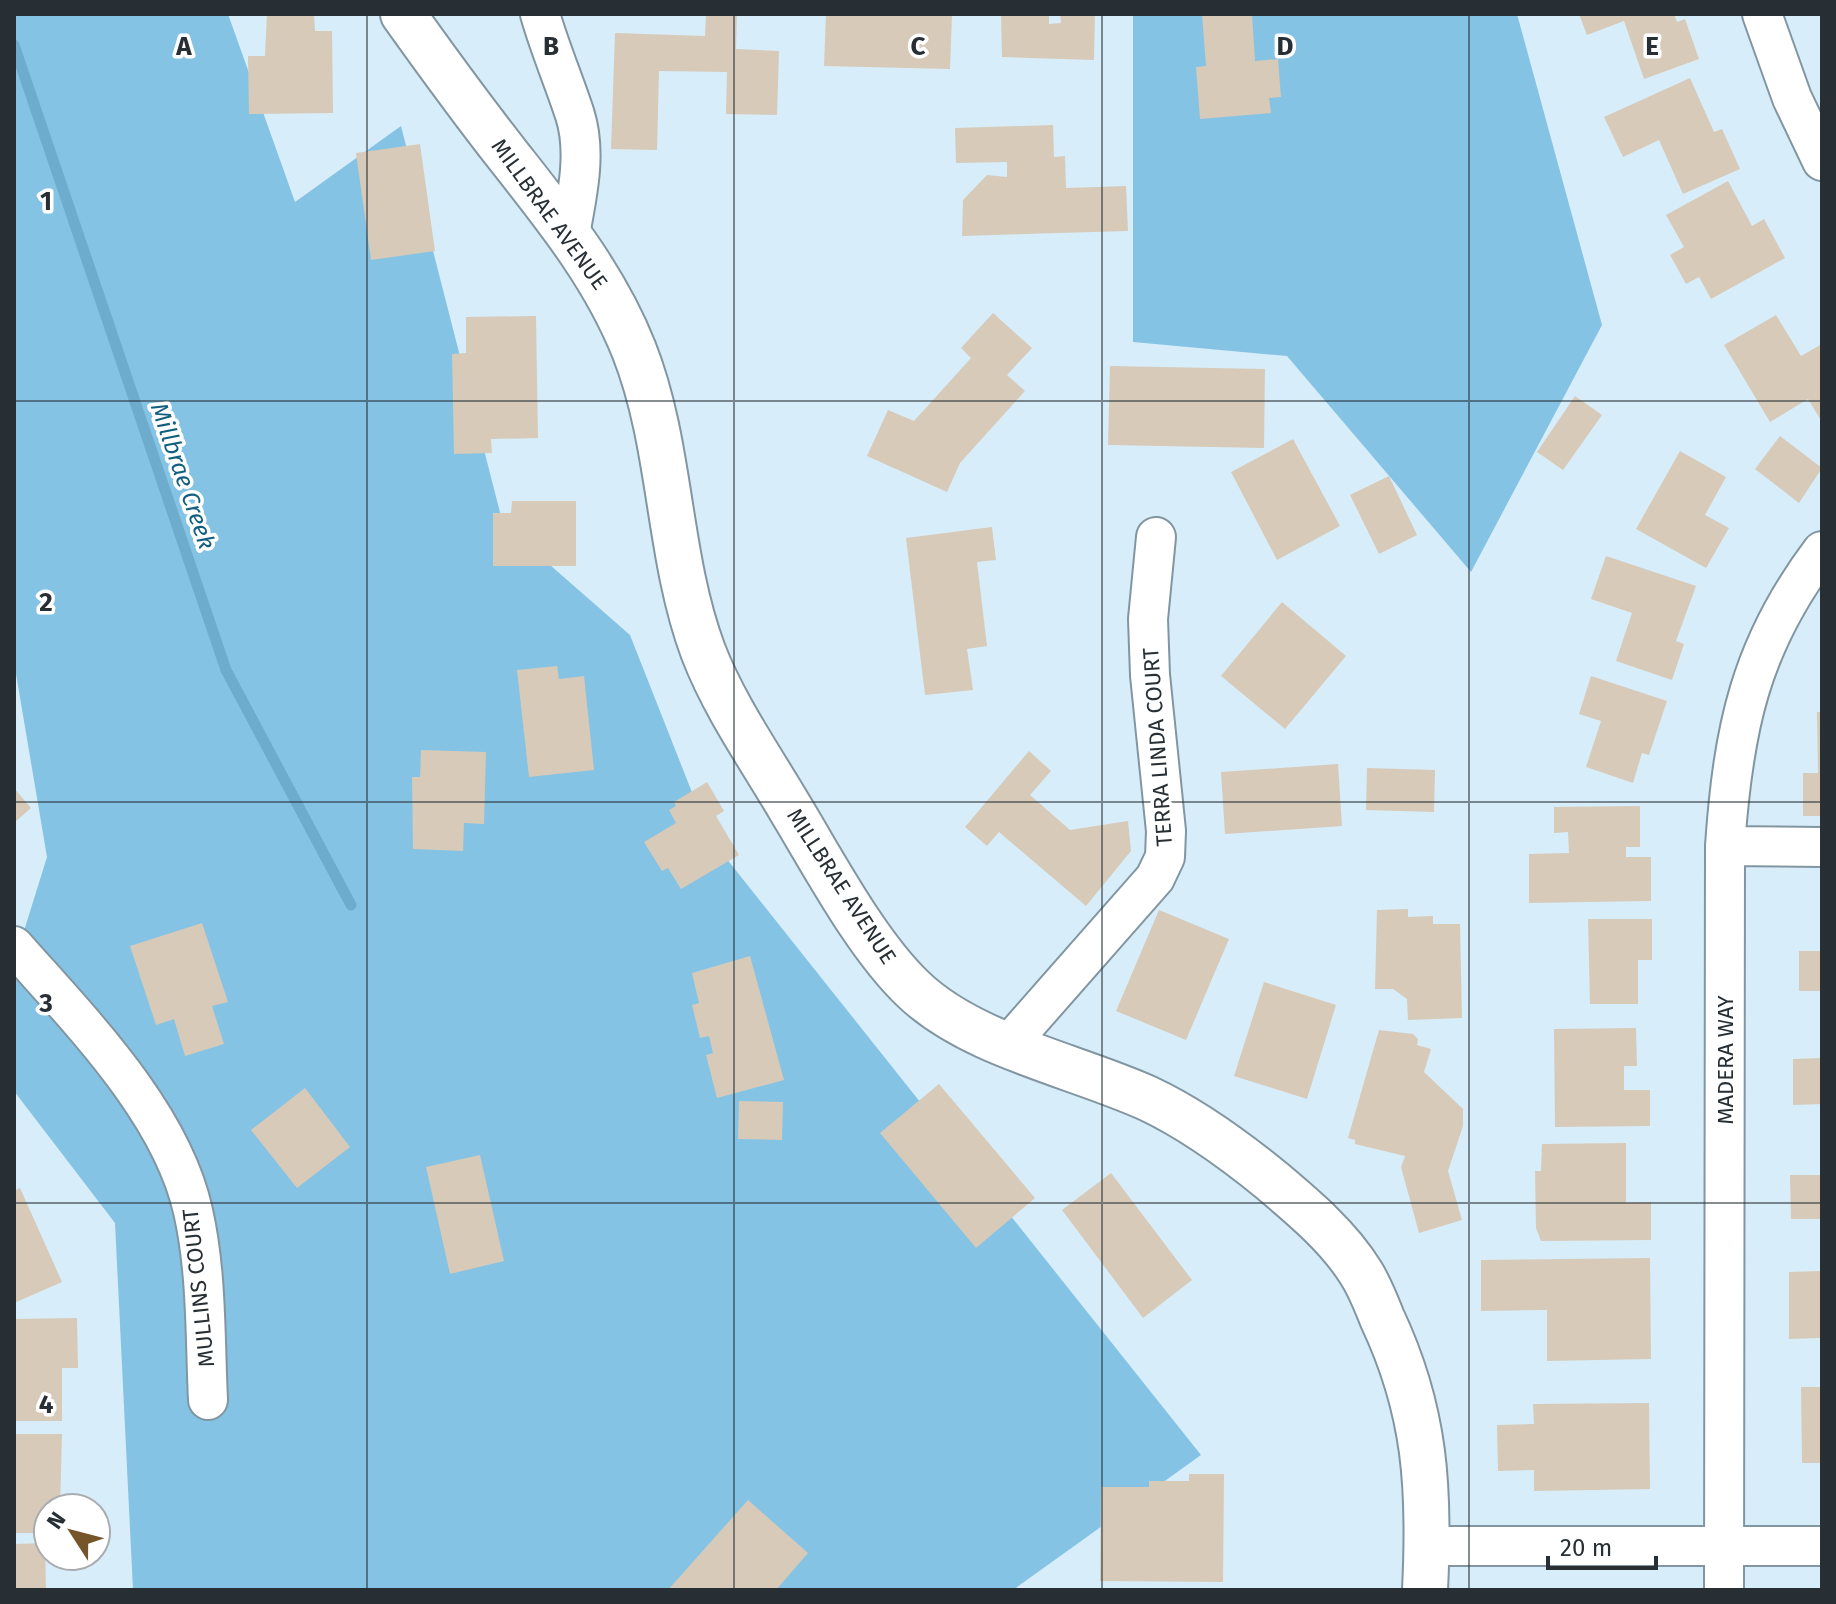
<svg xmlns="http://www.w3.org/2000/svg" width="1836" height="1604" font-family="'Fira Sans',sans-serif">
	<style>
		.forest { fill: #85c3e5 }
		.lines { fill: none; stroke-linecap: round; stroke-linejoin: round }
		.stream { stroke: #6eaccd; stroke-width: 11 }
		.building { fill: #d7cab8 }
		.minor-casing { stroke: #8296a1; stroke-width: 42 }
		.tertiary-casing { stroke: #8296a1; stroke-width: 48 }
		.minor { stroke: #fff; stroke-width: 38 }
		.tertiary { stroke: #fff; stroke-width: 44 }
		.grid { fill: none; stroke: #272f34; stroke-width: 2; stroke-opacity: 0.55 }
		.labels { text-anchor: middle; stroke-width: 7; stroke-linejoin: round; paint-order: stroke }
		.street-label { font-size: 22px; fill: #272f34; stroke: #fff }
		.water-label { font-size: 24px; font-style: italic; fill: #125f80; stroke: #fff }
		.grid-label { font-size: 26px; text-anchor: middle; font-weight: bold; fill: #272f34; stroke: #fff; stroke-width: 7; stroke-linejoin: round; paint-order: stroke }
	</style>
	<rect width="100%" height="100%" fill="#d8edfa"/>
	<!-- forest -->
	<path class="forest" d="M 14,14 L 228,14 L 295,202 L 401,126 L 503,524 L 630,635 L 710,838 L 1201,1455 L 1013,1590 L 133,1590 L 115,1223 L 14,1091 L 14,963 L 47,857 L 14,662 Z
		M 1133,14 L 1517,14 L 1602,325 L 1471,572 L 1287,356 L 1133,342 Z"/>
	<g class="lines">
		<!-- stream -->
		<path class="stream" d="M 14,45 L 226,670 L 351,905"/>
	</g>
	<!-- building -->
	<path class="building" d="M 267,14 L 314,14 L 315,31 L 332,31 L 333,113 L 249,114 L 248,56 L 265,56 Z
		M 706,14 L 737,14 L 736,49 L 779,51 L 777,115 L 726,114 L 727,72 L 659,71 L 657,150 L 611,149 L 615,33 L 705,36 Z
		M 826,14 L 952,14 L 950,69 L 824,66 Z
		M 1001,14 L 1049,14 L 1049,24 L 1061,23 L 1060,14 L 1095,14 L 1094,60 L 1002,57 Z
		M 1202,14 L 1252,14 L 1255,61 L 1278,59 L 1281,97 L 1269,98 L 1271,113 L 1200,119 L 1196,67 L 1206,66 Z
		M 1579,14 L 1674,14 L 1677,22 L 1685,19 L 1699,59 L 1644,79 L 1624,21 L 1587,35 Z
		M 1690,78 L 1714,132 L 1722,129 L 1740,169 L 1683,194 L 1659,140 L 1623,157 L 1604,117 Z
		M 1053,125 L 1054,157 L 1065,156 L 1066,188 L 1126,186 L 1128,231 L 962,236 L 963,200 L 987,175 L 1007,177 L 1007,162 L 956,163 L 955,128 Z
		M 420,144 L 435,251 L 371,260 L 356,153 Z
		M 1728,181 L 1752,226 L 1764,219 L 1785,258 L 1711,299 L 1699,277 L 1686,284 L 1670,255 L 1684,247 L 1666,215 Z
		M 993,313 L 1032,348 L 1007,375 L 1025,391 L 960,463 L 947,492 L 867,456 L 888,410 L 914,421 L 971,358 L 961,348 Z
		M 1776,315 L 1801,356 L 1822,344 L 1822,422 L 1808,399 L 1770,422 L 1724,345 Z
		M 536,316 L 538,438 L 491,439 L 492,453 L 454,454 L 452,354 L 466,353 L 466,317 Z
		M 1110,366 L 1265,369 L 1264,448 L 1108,445 Z
		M 1575,396 L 1602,415 L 1563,470 L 1537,452 Z
		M 1780,436 L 1822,468 L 1799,503 L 1755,469 Z
		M 1293,439 L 1340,526 L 1277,560 L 1231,472 Z
		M 1680,451 L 1726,477 L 1705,515 L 1729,528 L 1706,568 L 1636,529 Z
		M 1389,476 L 1417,535 L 1379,554 L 1350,495 Z
		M 512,501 L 576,501 L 576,566 L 493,566 L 493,513 L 511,513 Z
		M 992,527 L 996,560 L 977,562 L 987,646 L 967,649 L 973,690 L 925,695 L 906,538 Z
		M 1606,556 L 1696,586 L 1676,641 L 1684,644 L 1672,680 L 1616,661 L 1632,613 L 1591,599 Z
		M 1282,602 L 1346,656 L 1285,729 L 1221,676 Z
		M 557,666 L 559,679 L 584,676 L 594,770 L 529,777 L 517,670 Z
		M 1591,676 L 1667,701 L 1649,755 L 1642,753 L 1633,783 L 1586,767 L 1601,721 L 1579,714 Z
		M 1817,712 L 1822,712 L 1822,816 L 1803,816 L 1803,773 L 1818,773 Z
		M 421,750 L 486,752 L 484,824 L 464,823 L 463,851 L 413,849 L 412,777 L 420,777 Z
		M 1029,751 L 1051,771 L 1030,795 L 1070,830 L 1128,821 L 1131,851 L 1086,906 L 999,832 L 987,846 L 965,827 Z
		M 1338,764 L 1342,826 L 1225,834 L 1221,772 Z
		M 1367,768 L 1435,770 L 1434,812 L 1366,810 Z
		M 707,782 L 724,811 L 716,816 L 739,855 L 681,889 L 668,868 L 662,871 L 644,842 L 676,823 L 669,810 L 676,806 L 674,802 Z
		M 14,788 L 31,808 L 14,823 Z
		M 1640,806 L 1640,847 L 1626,847 L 1626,857 L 1651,857 L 1651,901 L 1529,903 L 1529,854 L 1569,853 L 1568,832 L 1554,833 L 1554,807 Z
		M 1408,909 L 1408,917 L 1433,916 L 1433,924 L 1460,924 L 1462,1018 L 1408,1020 L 1407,999 L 1393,989 L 1375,989 L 1377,910 Z
		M 1159,910 L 1229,939 L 1186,1040 L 1116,1011 Z
		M 1588,919 L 1652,919 L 1652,960 L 1638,960 L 1638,1004 L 1590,1004 Z
		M 202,923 L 228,1002 L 212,1006 L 224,1044 L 185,1056 L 174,1019 L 156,1025 L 130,946 Z
		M 1799,951 L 1822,951 L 1822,991 L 1799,991 Z
		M 750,956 L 784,1080 L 717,1098 L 706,1055 L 713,1053 L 709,1036 L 700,1038 L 692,1005 L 699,1003 L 692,973 Z
		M 1264,982 L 1336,1005 L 1307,1099 L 1234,1076 Z
		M 1636,1028 L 1637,1066 L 1624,1066 L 1624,1090 L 1650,1090 L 1650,1126 L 1555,1127 L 1554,1029 Z
		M 1379,1030 L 1413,1034 L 1418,1039 L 1417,1045 L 1431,1049 L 1424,1072 L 1463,1109 L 1463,1126 L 1448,1171 L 1462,1220 L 1419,1233 L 1401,1167 L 1405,1156 L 1355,1144 L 1355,1140 L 1348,1138 Z
		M 1822,1058 L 1822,1104 L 1793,1105 L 1793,1059 Z
		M 939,1084 L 1035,1198 L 976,1248 L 880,1133 Z
		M 305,1088 L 350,1147 L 297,1188 L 251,1130 Z
		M 739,1101 L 783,1102 L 782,1140 L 738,1139 Z
		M 1626,1143 L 1626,1203 L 1651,1202 L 1651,1240 L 1541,1241 L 1536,1228 L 1535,1171 L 1541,1171 L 1542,1144 Z
		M 480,1155 L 504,1261 L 450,1274 L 426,1167 Z
		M 1111,1173 L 1192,1280 L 1143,1318 L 1062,1210 Z
		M 1790,1175 L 1822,1175 L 1822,1219 L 1791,1219 Z
		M 20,1188 L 62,1282 L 14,1303 L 14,1191 Z
		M 1650,1258 L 1651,1359 L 1547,1361 L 1547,1310 L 1481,1311 L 1481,1260 Z
		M 1822,1271 L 1822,1338 L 1789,1339 L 1789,1272 Z
		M 77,1318 L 78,1368 L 62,1368 L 62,1421 L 14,1421 L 14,1319 Z
		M 1801,1387 L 1822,1387 L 1822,1463 L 1802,1463 Z
		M 1649,1403 L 1650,1489 L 1534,1491 L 1534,1470 L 1498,1471 L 1497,1425 L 1534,1424 L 1533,1404 Z
		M 14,1434 L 62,1434 L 60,1508 L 48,1508 L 48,1533 L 14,1533 Z
		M 1189,1474 L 1224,1474 L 1223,1582 L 1100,1581 L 1101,1487 L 1149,1487 L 1149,1481 L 1189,1481 Z
		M 748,1500 L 808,1553 L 776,1590 L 668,1590 Z
		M 45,1543 L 46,1590 L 14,1590 L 14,1544 Z"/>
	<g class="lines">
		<!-- minor casing -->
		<g class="minor-casing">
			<path id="minor" d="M 540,14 C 550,49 564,81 575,115 C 587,153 577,196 570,234
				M 1762,14 L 1792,98 L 1822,161
				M 1725,846 L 1822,847
				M 14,946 C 80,1021 171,1112 193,1211 C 207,1272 205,1338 208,1400
				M 1009,1044 L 1155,878 L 1165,857 L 1166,831 L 1150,675 L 1148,619 L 1156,537
				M 1428,1546 L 1822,1546
				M 1724,1590 L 1725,846 C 1733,730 1750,646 1822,551"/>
		</g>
		<!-- tertiary casing -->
		<g class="tertiary-casing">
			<path id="tertiary" d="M 403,14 C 438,63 473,111 510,158 C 558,219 605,277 634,350 C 672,446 667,554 703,651 C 724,706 760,757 790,808 C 824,864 866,944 913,989 C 971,1045 1074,1065 1147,1098 C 1192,1119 1233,1149 1271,1180 C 1303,1207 1339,1237 1361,1273 C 1370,1287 1376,1303 1382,1318 C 1426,1411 1430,1489 1425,1590"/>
		</g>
		<!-- minor -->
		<use href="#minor" class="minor"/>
		<!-- tertiary -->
		<use href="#tertiary" class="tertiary"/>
	</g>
	<!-- grid -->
	<path class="grid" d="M 367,14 L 367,1590M 734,14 L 734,1590M 1102,14 L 1102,1590M 1469,14 L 1469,1590M 14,401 L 1822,401M 14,802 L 1822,802M 14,1203 L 1822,1203"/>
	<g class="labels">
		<!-- street labels -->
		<g class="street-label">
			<text transform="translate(550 214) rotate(54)" y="8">MILLBRAE AVENUE</text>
			<text transform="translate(1157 747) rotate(-94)" y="8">TERRA LINDA COURT</text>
			<text transform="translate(842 886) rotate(57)" y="8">MILLBRAE AVENUE</text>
			<text transform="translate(1725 1060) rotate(-90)" y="8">MADERA WAY</text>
			<text transform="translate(198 1288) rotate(-96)" y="8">MULLINS COURT</text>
		</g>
		<!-- water labels -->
		<g class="water-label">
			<text transform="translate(183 476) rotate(71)" y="8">Millbrae Creek</text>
		</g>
	</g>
	<g class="grid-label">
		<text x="184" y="55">A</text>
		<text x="551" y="55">B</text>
		<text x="918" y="55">C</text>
		<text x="1285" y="55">D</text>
		<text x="1652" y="55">E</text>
		<text x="46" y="210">1</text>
		<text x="46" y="611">2</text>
		<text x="46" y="1012">3</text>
		<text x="46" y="1413">4</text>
	</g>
	<!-- border -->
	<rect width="1836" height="1604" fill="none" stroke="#272f34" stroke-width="32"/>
	<!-- north arrow -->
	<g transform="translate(72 1532) rotate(306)"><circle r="38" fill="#ffffff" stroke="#a9acae" stroke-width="2"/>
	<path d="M0-6L14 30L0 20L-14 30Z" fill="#75562b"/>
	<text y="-12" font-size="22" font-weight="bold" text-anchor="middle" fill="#272f34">N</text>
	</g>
	<!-- scale -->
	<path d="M1548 1556v12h108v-12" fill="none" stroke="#272f34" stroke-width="4"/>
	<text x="1560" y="1556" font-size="24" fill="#272f34" stroke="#ffffff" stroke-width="6" paint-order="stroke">20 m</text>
</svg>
